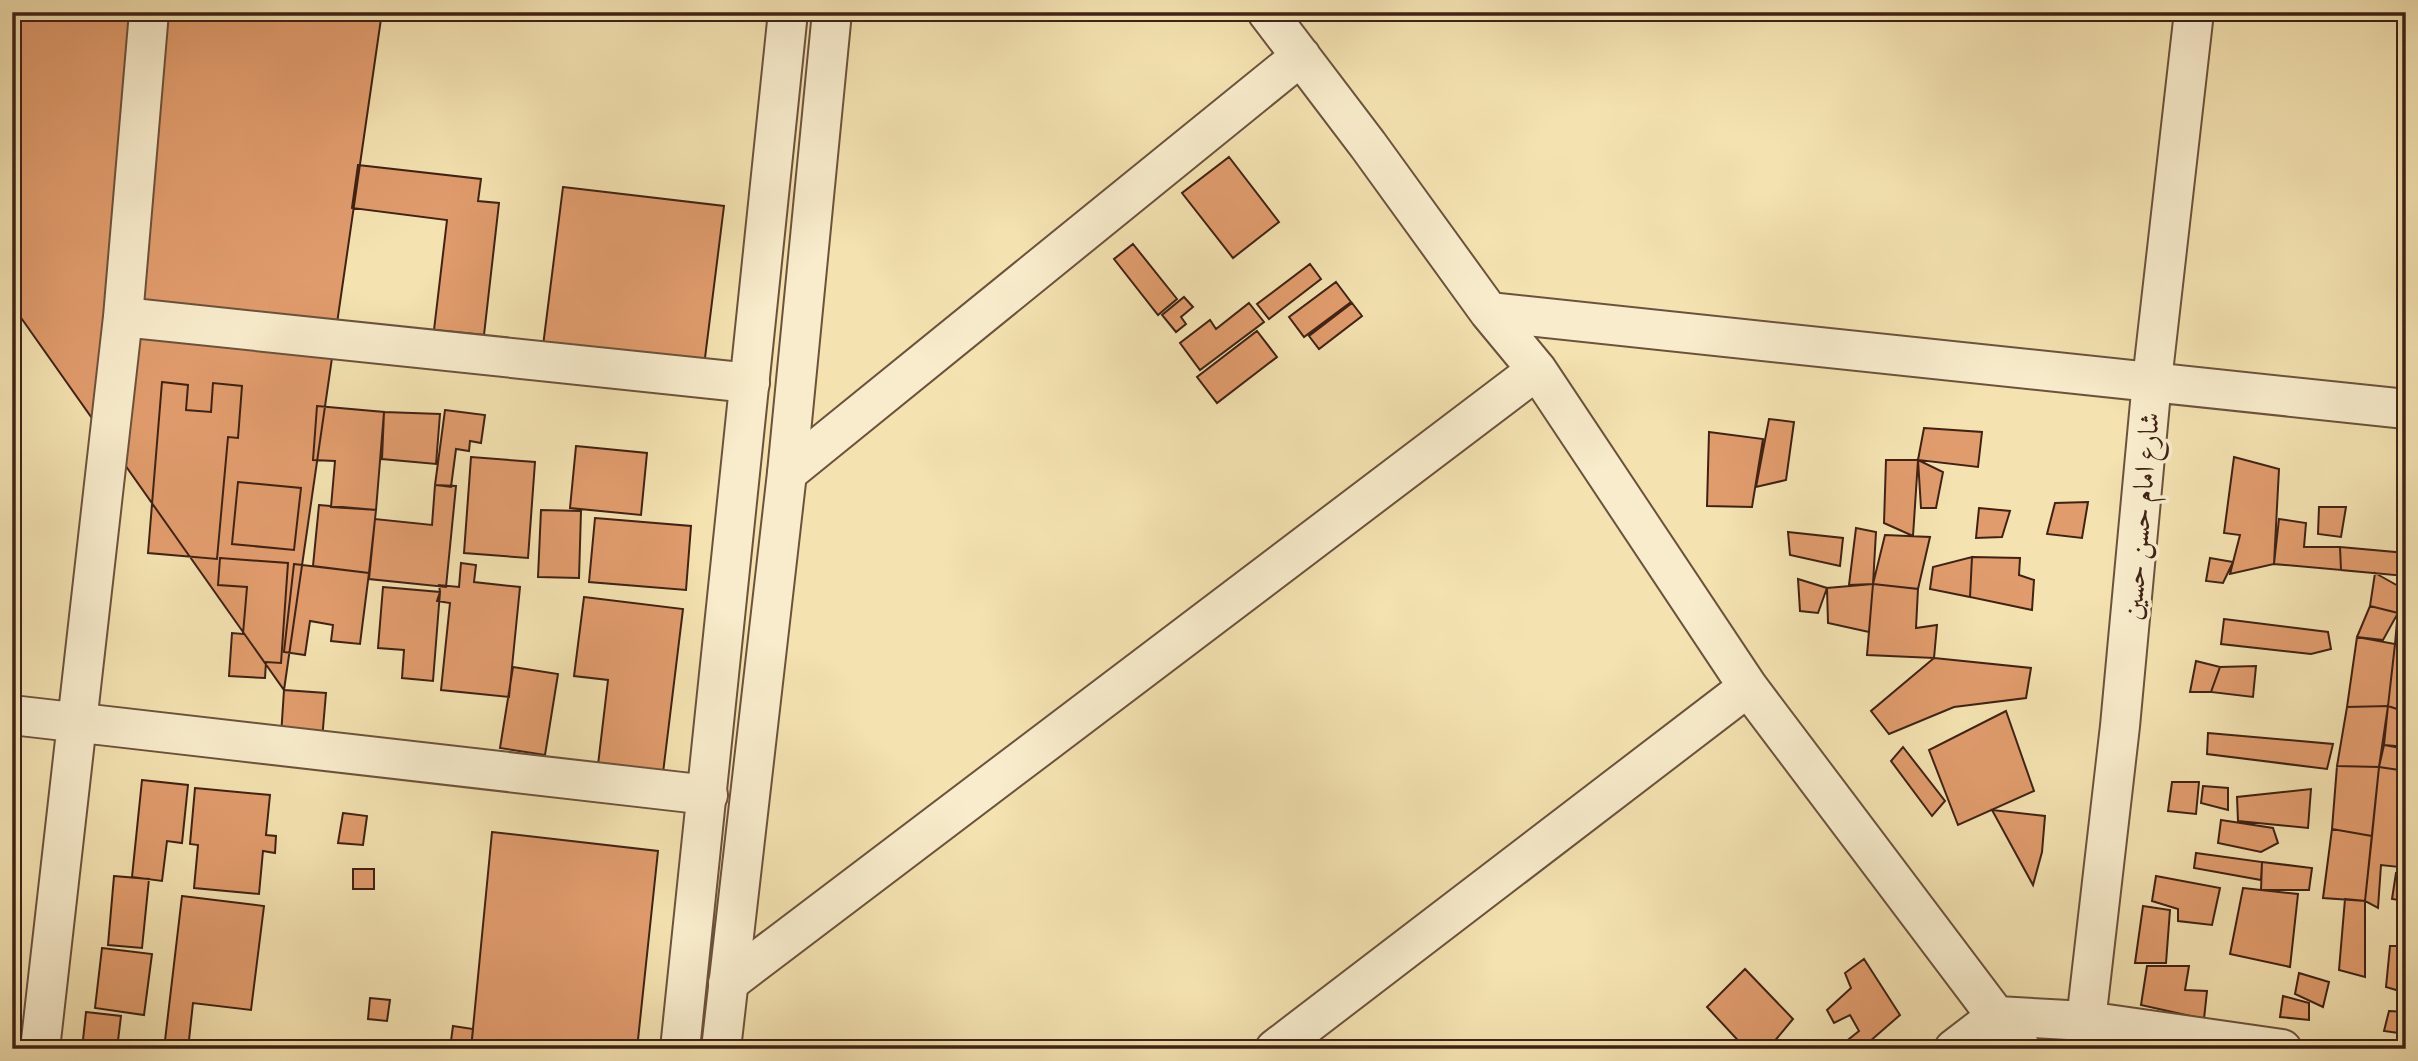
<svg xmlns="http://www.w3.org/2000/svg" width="2418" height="1061" font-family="'EB Garamond',Amiri,serif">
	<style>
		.building { fill: #e19c6d; stroke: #3f2215; stroke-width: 2 }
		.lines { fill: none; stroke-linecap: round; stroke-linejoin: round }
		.minor-casing { stroke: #6c523c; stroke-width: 42 }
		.tertiary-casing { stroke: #6c523c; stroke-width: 42 }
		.minor { stroke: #f8eccc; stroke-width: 38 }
		.tertiary { stroke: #f8eccc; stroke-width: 38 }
		.labels { text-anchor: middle; stroke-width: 7; stroke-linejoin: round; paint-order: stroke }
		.street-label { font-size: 28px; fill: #3f2215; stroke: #f8eccc }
	</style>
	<rect width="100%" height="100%" fill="#f4e2b1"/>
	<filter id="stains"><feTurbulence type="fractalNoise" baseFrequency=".00286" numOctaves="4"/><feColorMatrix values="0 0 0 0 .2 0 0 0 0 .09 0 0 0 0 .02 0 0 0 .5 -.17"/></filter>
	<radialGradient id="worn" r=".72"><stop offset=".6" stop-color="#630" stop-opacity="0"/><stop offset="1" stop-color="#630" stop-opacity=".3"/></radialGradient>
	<!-- building -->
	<path class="building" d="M 12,12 L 382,12 L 284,690 L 12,305 Z
		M 1229,157 L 1279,222 L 1233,258 L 1182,193 Z
		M 358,165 L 481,179 L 478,201 L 499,203 L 484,335 L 434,330 L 447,220 L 352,208 Z
		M 563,187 L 724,206 L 704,366 L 543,346 Z
		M 1133,244 L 1177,299 L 1158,315 L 1114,259 Z
		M 1310,264 L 1321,279 L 1269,319 L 1257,304 Z
		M 1336,282 L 1351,302 L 1304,337 L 1289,317 Z
		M 1184,297 L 1193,307 L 1181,317 L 1186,324 L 1176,332 L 1162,315 Z
		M 1249,303 L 1264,322 L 1200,370 L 1180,343 L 1210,320 L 1216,329 Z
		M 1352,303 L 1362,316 L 1319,349 L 1309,336 Z
		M 1257,331 L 1277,357 L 1217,403 L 1197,377 Z
		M 162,382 L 188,385 L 186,410 L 211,412 L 213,383 L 242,386 L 238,438 L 228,437 L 217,559 L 148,553 Z
		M 317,406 L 384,412 L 376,510 L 331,507 L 335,461 L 313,460 Z
		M 445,410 L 485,415 L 481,443 L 470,441 L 469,451 L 456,449 L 451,487 L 435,485 Z
		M 384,412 L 440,414 L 436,464 L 382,459 Z
		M 1769,419 L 1794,422 L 1786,480 L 1756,487 Z
		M 1924,428 L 1982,432 L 1978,467 L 1918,460 Z
		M 1709,432 L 1763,439 L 1752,507 L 1707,506 Z
		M 576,446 L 647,453 L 641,515 L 570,508 Z
		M 471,457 L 535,462 L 528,558 L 464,553 Z
		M 2234,457 L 2279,469 L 2274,564 L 2230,574 L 2240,535 L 2224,533 Z
		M 1886,460 L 1918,460 L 1913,536 L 1884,523 Z
		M 1918,460 L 1943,472 L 1936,508 L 1921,508 Z
		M 238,482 L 301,488 L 294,550 L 232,544 Z
		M 435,485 L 456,486 L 446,587 L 369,579 L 375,519 L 432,525 Z
		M 2088,502 L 2082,538 L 2047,534 L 2055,503 Z
		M 319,505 L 376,510 L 369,573 L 313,566 Z
		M 2319,507 L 2346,507 L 2341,537 L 2318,534 Z
		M 1979,508 L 2010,511 L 2002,537 L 1976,538 Z
		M 541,510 L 581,511 L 579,578 L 538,577 Z
		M 595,518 L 691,526 L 686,590 L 589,582 Z
		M 2279,519 L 2306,523 L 2304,547 L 2340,547 L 2341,570 L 2274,564 Z
		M 1856,528 L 1876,532 L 1873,584 L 1849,585 Z
		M 1788,532 L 1843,538 L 1840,566 L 1790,555 Z
		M 1885,535 L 1930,537 L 1918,589 L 1873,584 Z
		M 2340,547 L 2406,553 L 2405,576 L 2341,570 Z
		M 1972,557 L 2020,558 L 2019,575 L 2034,580 L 2032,610 L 1970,597 Z
		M 1972,557 L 1970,597 L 1930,589 L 1933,567 Z
		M 220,558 L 288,563 L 281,663 L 266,662 L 265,678 L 229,676 L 232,633 L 243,634 L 247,587 L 218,585 Z
		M 2210,558 L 2233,562 L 2223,583 L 2206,581 Z
		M 461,563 L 476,565 L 474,582 L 520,587 L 509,697 L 441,690 L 450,603 L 437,601 L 440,592 L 439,585 L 459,587 Z
		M 294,564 L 369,573 L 360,644 L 331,641 L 333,625 L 310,621 L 305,655 L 284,652 Z
		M 2375,573 L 2400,587 L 2398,613 L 2370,606 Z
		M 1798,579 L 1827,588 L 1818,613 L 1800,611 Z
		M 1873,584 L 1869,632 L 1828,623 L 1827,588 Z
		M 1873,584 L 1918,589 L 1916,628 L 1937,625 L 1934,658 L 1867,655 Z
		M 2406,586 L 2406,645 L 2395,644 L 2400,587 Z
		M 383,587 L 440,592 L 433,681 L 402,678 L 404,650 L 378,648 Z
		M 584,597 L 683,609 L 663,773 L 598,765 L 608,680 L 574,676 Z
		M 2370,606 L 2398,613 L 2383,640 L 2357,637 Z
		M 2224,619 L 2328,632 L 2331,649 L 2311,654 L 2221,644 Z
		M 2357,637 L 2395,644 L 2388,706 L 2347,707 Z
		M 2395,644 L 2406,645 L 2406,712 L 2388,706 Z
		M 1934,658 L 2031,668 L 2026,698 L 1954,707 L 1889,734 L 1871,711 Z
		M 2196,661 L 2220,667 L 2211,692 L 2190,692 Z
		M 2256,666 L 2253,697 L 2211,692 L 2220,667 Z
		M 513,667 L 558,674 L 545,755 L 500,748 Z
		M 284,690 L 326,693 L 322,740 L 281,736 Z
		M 2388,706 L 2406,712 L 2406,749 L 2384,745 Z
		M 2388,706 L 2379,767 L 2337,766 L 2347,707 Z
		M 2006,711 L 2034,791 L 1958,825 L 1929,750 Z
		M 2208,733 L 2333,744 L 2327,769 L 2207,754 Z
		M 2384,745 L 2406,747 L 2406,771 L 2379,767 Z
		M 1903,747 L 1945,801 L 1932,816 L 1891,761 Z
		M 2337,766 L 2379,767 L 2372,836 L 2332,829 Z
		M 2379,767 L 2406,771 L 2406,814 L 2399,867 L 2381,865 L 2378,908 L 2365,901 Z
		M 142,780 L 188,785 L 182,843 L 167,841 L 162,881 L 132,877 Z
		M 2172,782 L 2199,782 L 2196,814 L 2168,811 Z
		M 2203,786 L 2228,788 L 2228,810 L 2201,803 Z
		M 195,788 L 270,795 L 266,835 L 276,836 L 275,853 L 263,851 L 259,894 L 194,888 L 198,845 L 190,844 Z
		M 2311,789 L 2308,828 L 2238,821 L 2237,797 Z
		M 1992,810 L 2045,816 L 2042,852 L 2033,885 Z
		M 343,813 L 367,816 L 363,845 L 338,843 Z
		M 2221,820 L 2273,828 L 2278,843 L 2261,852 L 2218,843 Z
		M 2332,829 L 2372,836 L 2365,901 L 2323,898 Z
		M 492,832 L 658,851 L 637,1049 L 471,1049 Z
		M 2196,853 L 2262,862 L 2261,880 L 2194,868 Z
		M 2262,862 L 2312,868 L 2309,890 L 2261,890 Z
		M 353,869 L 374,869 L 374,889 L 353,889 Z
		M 2406,872 L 2406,922 L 2402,922 L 2405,901 L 2392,899 L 2396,873 Z
		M 114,876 L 149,879 L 142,948 L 108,945 Z
		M 2156,876 L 2220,888 L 2212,925 L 2178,921 L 2178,909 L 2152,901 Z
		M 2243,888 L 2298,894 L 2290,967 L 2230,954 Z
		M 182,896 L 264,906 L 251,1010 L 193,1003 L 188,1049 L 164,1049 Z
		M 2345,899 L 2365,901 L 2365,977 L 2339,970 Z
		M 2143,906 L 2170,910 L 2166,963 L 2135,963 Z
		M 2390,946 L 2406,946 L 2406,993 L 2386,987 Z
		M 102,948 L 152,954 L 144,1015 L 95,1008 Z
		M 1864,959 L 1900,1015 L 1861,1049 L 1848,1049 L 1844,1043 L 1859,1031 L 1850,1015 L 1834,1023 L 1827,1010 L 1851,988 L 1845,973 Z
		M 2147,966 L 2189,966 L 2185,990 L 2207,991 L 2204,1019 L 2141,1005 Z
		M 1745,969 L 1793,1019 L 1768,1049 L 1746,1049 L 1707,1007 Z
		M 2299,973 L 2329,982 L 2323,1007 L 2295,994 Z
		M 2283,996 L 2309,1003 L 2309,1020 L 2280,1017 Z
		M 370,998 L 390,1000 L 387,1021 L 368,1019 Z
		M 2389,1011 L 2406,1012 L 2406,1034 L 2384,1031 Z
		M 86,1012 L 121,1016 L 117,1049 L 82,1049 Z
		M 453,1026 L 473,1029 L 471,1049 L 419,1049 L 419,1045 L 450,1048 Z"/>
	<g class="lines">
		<!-- minor casing -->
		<g class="minor-casing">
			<path id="minor" d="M 1267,12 L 1368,145 L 1489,312 L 1537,370 L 1748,687 L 2021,1049
				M 1489,312 L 2406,409
				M 123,317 L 750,383
				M 787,473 L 1301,56
				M 12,715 L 708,795
				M 728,983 L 1537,370
				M 2086,1021 L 2120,726 L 2152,381 L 2194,12
				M 40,1049 L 123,317 L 149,12
				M 1275,1049 L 1748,687
				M 1954,1049 L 1997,1016 L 2086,1021 L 2282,1049"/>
		</g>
		<!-- tertiary casing -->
		<g class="tertiary-casing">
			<path id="tertiary" d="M 680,1049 L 788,12
				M 721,1049 L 787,473 L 832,12"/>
		</g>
		<!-- minor -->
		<use href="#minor" class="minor"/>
		<!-- tertiary -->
		<use href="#tertiary" class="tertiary"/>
	</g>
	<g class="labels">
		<!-- street labels -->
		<g class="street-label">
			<text transform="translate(2140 516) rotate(-85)" y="10">شارع امام حسن حسين</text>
		</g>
	</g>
	<!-- margin -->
	<rect width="2418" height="1061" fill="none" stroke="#f4e2b1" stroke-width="42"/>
	<rect x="14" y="14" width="2390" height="1033" fill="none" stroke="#3f2215" stroke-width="3.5"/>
	<rect x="21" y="21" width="2376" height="1019" fill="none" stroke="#3f2215" stroke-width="2"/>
	<rect width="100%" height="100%" filter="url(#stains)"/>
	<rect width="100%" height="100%" fill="url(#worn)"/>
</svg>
